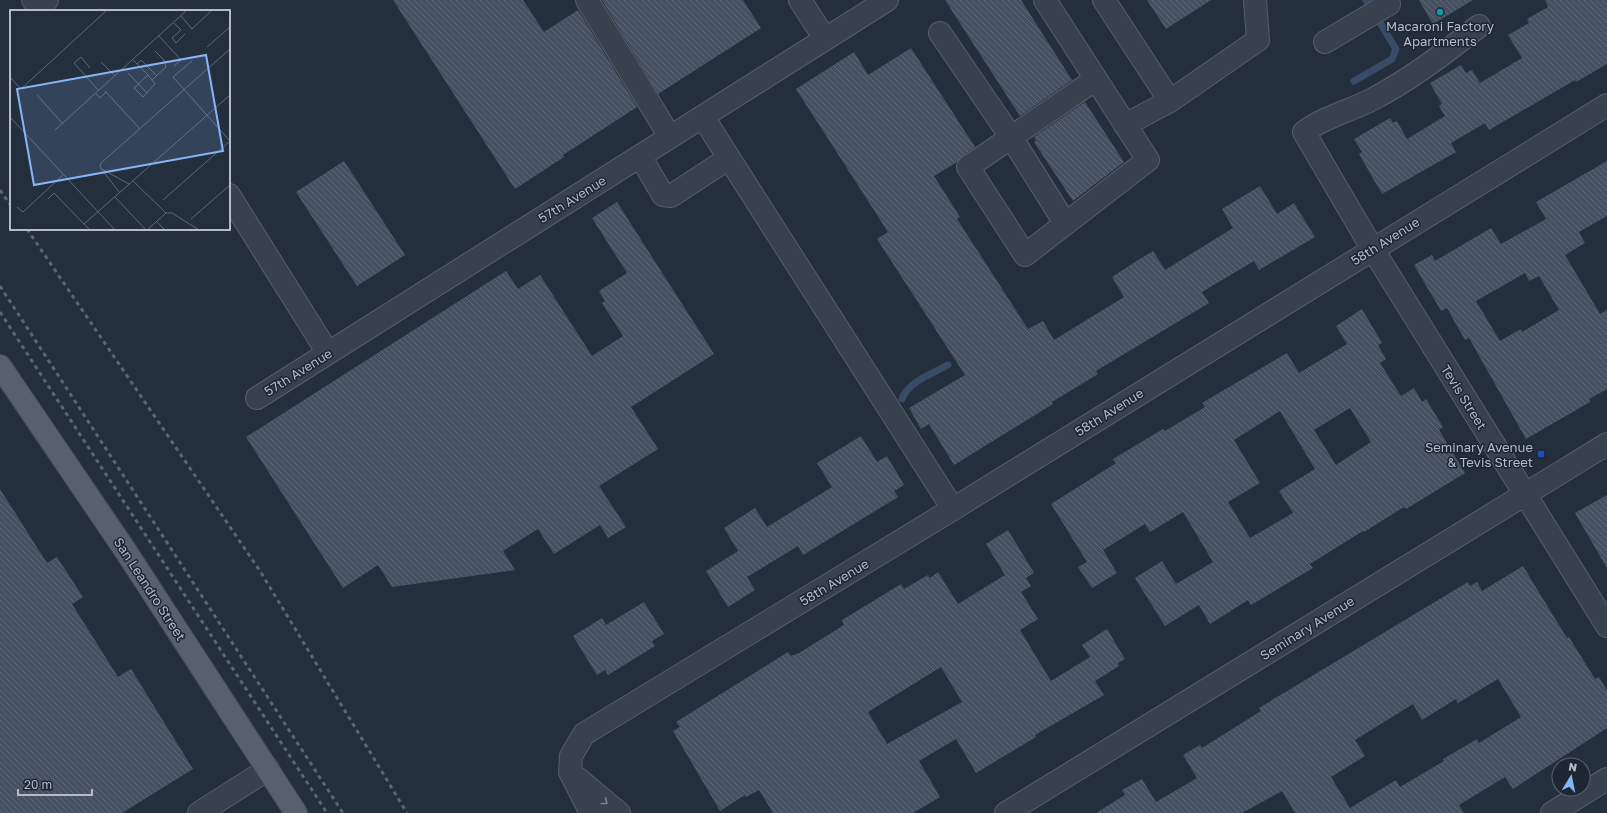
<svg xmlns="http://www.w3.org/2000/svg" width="1607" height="813" font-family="'Golos Text',sans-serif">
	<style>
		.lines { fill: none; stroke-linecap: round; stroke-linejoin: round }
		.stream { stroke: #394c67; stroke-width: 7 }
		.building { fill: url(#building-back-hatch); fill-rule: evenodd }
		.minor-casing { stroke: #565f6c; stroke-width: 24 }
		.major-casing { stroke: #414a57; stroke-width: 24 }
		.minor { stroke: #38414e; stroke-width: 22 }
		.major { stroke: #56606e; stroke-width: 22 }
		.rail { stroke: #5a6575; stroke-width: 3; stroke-dasharray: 4 4; stroke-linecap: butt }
		.oneway { stroke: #7c8592 }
		.culture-dot { fill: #0f9aa8; stroke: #1d2633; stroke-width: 1.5 }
		.transit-dot { fill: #1a4fb4; stroke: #1d2633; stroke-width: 1.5 }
		.labels { text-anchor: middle; stroke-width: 3; stroke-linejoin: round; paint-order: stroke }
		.poi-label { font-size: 13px; fill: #b4bcc9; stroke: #1d2633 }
		.street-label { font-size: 13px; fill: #b4bcc9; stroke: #1d2633 }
		.inset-road { fill: none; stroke: #5e6776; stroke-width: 1 }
		.view { fill: #8ab4f8; fill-opacity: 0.15; stroke: #8ab4f8; stroke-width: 2 }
		.inset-edge { fill: none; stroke: #b4bcc9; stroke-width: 2 }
	</style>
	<defs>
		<pattern id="building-back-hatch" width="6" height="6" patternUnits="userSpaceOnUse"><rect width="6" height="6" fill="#455162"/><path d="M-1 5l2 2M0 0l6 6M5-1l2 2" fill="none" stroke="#5d6877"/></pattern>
	</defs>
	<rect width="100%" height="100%" fill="#242f3e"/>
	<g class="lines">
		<!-- stream -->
		<path class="stream" d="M 1354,81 L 1392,59 L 1396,49 L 1366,0
			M 902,399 C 908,382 933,373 948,365"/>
	</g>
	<!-- building -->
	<path class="building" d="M 393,0 L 523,0 L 544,32 L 578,10 L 637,107 L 563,155 L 564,157 L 515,189 Z
		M 602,0 L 743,0 L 761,28 L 658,94 Z
		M 945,0 L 1021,0 L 1072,80 L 1020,116 Z
		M 1147,0 L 1211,0 L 1166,29 Z
		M 1419,0 L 1473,0 L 1433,24 Z
		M 1545,0 L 1607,0 L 1607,64 L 1576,82 L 1575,80 L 1489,130 L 1485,123 L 1451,143 L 1456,152 L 1382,194 L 1359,154 L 1362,152 L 1354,139 L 1390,118 L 1393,123 L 1397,121 L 1407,139 L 1445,116 L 1439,106 L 1442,104 L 1430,83 L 1461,65 L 1466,73 L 1472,70 L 1480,83 L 1522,58 L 1508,35 L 1529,23 L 1527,19 L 1548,7 Z
		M 911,48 L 975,147 L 961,157 L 957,162 L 934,176 L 960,217 L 957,219 L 1028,329 L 1043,321 L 1054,340 L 1124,297 L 1112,277 L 1135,262 L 1153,251 L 1165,270 L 1233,228 L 1222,209 L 1260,186 L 1277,214 L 1294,203 L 1315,237 L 1259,270 L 1254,261 L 1202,292 L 1209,303 L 1096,371 L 1098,374 L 1052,402 L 1053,404 L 954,465 L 929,424 L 921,429 L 909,408 L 965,375 L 877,239 L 888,232 L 796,89 L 854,52 L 868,75 Z
		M 1085,102 L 1124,162 L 1073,201 L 1034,142 L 1036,141 L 1034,137 Z
		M 344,161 L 405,255 L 357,286 L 296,192 Z
		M 1607,161 L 1607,216 L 1579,232 L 1585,243 L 1565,255 L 1600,314 L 1607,310 L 1607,389 L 1589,399 L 1590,402 L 1526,439 L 1469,338 L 1465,340 L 1447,308 L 1441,311 L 1414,265 L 1432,255 L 1435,261 L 1491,228 L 1501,244 L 1546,219 L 1536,202 ZM 1525,273 L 1529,281 L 1539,276 L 1559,310 L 1522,332 L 1521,329 L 1500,341 L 1476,301 Z
		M 617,202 L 714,354 L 631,407 L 658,449 L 599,486 L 626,527 L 608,538 L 600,525 L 554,554 L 538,529 L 503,551 L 515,570 L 392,587 L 378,565 L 343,588 L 246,437 L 506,271 L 518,289 L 540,275 L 592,356 L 623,336 L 602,303 L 605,301 L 599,291 L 627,273 L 592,218 Z
		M 1362,309 L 1382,343 L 1378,345 L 1386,359 L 1380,363 L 1401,396 L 1414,388 L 1422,402 L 1426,399 L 1443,427 L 1439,430 L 1465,473 L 1406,509 L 1404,507 L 1364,532 L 1363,531 L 1310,564 L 1313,568 L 1251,605 L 1248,600 L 1210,624 L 1199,605 L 1165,626 L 1135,578 L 1162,561 L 1176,584 L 1213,562 L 1183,512 L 1150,532 L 1145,524 L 1103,550 L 1117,573 L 1092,588 L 1078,567 L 1087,562 L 1051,504 L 1116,463 L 1113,459 L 1163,429 L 1165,431 L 1205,407 L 1202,403 L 1287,353 L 1299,373 L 1347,344 L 1336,326 ZM 1350,408 L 1371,442 L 1336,465 L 1314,430 ZM 1280,411 L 1315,469 L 1279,491 L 1293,513 L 1250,538 L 1228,502 L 1260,483 L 1234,440 Z
		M 861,436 L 877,462 L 887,456 L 904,485 L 894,491 L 898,497 L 803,555 L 798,546 L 747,577 L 755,590 L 728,607 L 706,571 L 738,551 L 724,528 L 755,508 L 767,527 L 832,487 L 817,463 Z
		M 0,489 L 47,563 L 57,557 L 83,597 L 72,604 L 118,677 L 131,669 L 193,769 L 122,813 L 0,813 Z
		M 1607,495 L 1607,568 L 1575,513 Z
		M 1008,530 L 1034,573 L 1026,578 L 1031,586 L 1021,592 L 1038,619 L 1020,630 L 1051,681 L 1090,657 L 1082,645 L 1107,629 L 1125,659 L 1118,663 L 1119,666 L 1095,681 L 1104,695 L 1035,735 L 1036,737 L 976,773 L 956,739 L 919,761 L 940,797 L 913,813 L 773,813 L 759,790 L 746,797 L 745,795 L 720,811 L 673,731 L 680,727 L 676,722 L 788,652 L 791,656 L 799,653 L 844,625 L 842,620 L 901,584 L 904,589 L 928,575 L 930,578 L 938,572 L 958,604 L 1005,575 L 986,544 ZM 941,667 L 962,702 L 887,744 L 868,712 Z
		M 1523,566 L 1567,638 L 1569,637 L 1595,679 L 1599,677 L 1607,690 L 1607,728 L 1513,789 L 1505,777 L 1459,805 L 1464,813 L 1295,813 L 1282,791 L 1242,813 L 1096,813 L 1125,795 L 1122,790 L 1142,779 L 1156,802 L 1197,778 L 1183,755 L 1200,745 L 1202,748 L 1261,711 L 1259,708 L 1468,582 L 1470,586 L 1477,582 L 1482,591 ZM 1498,679 L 1521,717 L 1479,743 L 1477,739 L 1443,759 L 1444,761 L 1400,787 L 1396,780 L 1350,808 L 1331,777 L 1365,756 L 1355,740 L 1413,704 L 1422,720 L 1456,699 L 1458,703 Z
		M 644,602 L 664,634 L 652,641 L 655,646 L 608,675 L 605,670 L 597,675 L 573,636 L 602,618 L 606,625 Z"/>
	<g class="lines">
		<!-- minor casing -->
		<g class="minor-casing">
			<path id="minor" d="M 33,0 L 38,6 L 47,0
				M 587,0 L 670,137
				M 800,0 L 825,39
				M 1045,0 L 1148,160 L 1025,255 L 968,167 L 1096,79
				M 1104,0 L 1170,101
				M 1479,26 C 1445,53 1411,79 1373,99 C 1350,111 1324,117 1304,132 L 1372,248 L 1607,626
				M 940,33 L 1011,137 L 1065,223
				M 1325,42 L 1389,4 L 1386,0
				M 1125,125 L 1170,101 L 1258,40 L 1255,0
				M 640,156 L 663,195 L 671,196 L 729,158 L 703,117
				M 729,158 L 953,509
				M 229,195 L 328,353
				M 257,398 L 887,0
				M 577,778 L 619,813
				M 199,813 L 268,769
				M 591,813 L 570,772 L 571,756 L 584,734 L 953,509 L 1607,105
				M 1006,813 L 1607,444
				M 1552,813 L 1607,779"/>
		</g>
		<!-- major casing -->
		<g class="major-casing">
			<path id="major" d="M 0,366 L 125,550 L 296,813"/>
		</g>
		<!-- minor -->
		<use href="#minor" class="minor"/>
		<!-- major -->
		<use href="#major" class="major"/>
		<!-- rail -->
		<path class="rail" d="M 0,190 L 11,206
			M 27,229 L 260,571 L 407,813
			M 0,286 L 343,813
			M 0,312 L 327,813"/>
	</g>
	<!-- one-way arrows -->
	<defs><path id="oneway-chevron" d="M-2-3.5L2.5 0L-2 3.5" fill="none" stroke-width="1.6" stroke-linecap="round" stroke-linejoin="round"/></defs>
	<use class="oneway" href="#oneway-chevron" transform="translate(605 802) rotate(39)"/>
	<!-- markers -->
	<circle class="culture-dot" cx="1440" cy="12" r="4"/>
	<rect class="transit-dot" x="1537" y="450" width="8" height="8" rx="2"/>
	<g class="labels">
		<!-- poi labels -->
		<g class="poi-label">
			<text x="1440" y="31">Macaroni Factory<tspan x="1440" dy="15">Apartments</tspan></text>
			<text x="1533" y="452" text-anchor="end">Seminary Avenue<tspan x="1533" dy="15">&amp; Tevis Street</tspan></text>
		</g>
		<!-- street labels -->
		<g class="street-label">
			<text transform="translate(572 199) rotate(-32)" y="5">57th Avenue</text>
			<text transform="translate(1385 241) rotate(-32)" y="5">58th Avenue</text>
			<text transform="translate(298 372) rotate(-32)" y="5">57th Avenue</text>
			<text transform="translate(1464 397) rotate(58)" y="5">Tevis Street</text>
			<text transform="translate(1109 412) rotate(-32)" y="5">58th Avenue</text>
			<text transform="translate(834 582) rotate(-31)" y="5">58th Avenue</text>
			<text transform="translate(150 589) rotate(57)" y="5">San Leandro Street</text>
			<text transform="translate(1307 628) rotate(-32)" y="5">Seminary Avenue</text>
		</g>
	</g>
	<!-- overview -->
	<g transform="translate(10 10)">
		<rect width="220" height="220" fill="#242f3e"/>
		<path class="inset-road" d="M 171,6 L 182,19 L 201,1M 164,13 L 171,20 L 162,28 L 166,33 L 175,24M 149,26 L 171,50 L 164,56M 197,37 L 220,17M 123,50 L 138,65 L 145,74 L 133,87 L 124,78 L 138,65M 182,51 L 163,67 L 220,131M 91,52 L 105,66M 127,54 L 131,50 L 147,66M 80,58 L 71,47 L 64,53 L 89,81M 118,63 L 137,83M 0,67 L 11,79 L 97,0M 142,70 L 156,57 L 154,50 L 145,41M 96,82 L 130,119M 86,84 L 90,88 L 96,82 L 95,81M 27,85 L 53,114M 0,107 L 105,220M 45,120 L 177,0M 90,158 L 91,153 L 220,39M 90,158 L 119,174M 92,160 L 110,183M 123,171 L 156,203 L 162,203 L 189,220M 105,187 L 136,220M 38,189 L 44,183 L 74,214M 153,190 L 220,131M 7,197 L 13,202 L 54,164M 181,209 L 220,175M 146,211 L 155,220M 80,220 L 74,214 L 220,85M 137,220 L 156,203"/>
		<path class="view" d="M 196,45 L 213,141 L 24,175 L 7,79 Z"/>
		<rect width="220" height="220" class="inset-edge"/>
	</g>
	<!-- north arrow -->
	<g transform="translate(1571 777) rotate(10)"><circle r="19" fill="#1d2633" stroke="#59626f"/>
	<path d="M0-3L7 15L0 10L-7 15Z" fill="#8ab4f8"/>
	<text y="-6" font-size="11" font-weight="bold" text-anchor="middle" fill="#b4bcc9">N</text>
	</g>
	<!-- scale -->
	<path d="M18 789v6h74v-6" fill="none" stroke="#b4bcc9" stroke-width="2"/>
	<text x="24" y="789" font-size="12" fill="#b4bcc9" stroke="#1d2633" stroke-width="3" paint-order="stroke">20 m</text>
</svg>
